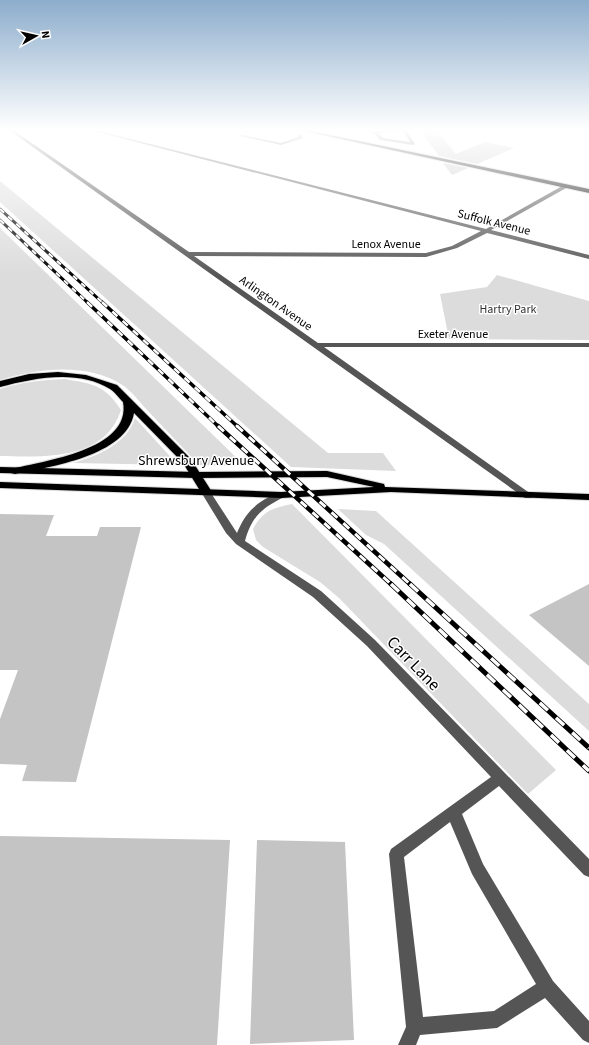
<svg xmlns="http://www.w3.org/2000/svg" width="589" height="1045" font-family="'Source Sans 3',sans-serif">
	<style>
		.green { fill: #dcdcdc }
		.building { fill: #c4c4c4 }
		.lines { fill: none; stroke-linecap: round; stroke-linejoin: round }
		.major-casing { stroke: #dbdbdb; stroke-width: 2 }
		.highway-casing { stroke: #dbdbdb; stroke-width: 2 }
		.minor { fill: #555; fill-rule: evenodd }
		.major { fill: #000; fill-rule: evenodd }
		.highway { fill: #000; fill-rule: evenodd }
		.rail-far3-casing { stroke: #000; stroke-width: 3 }
		.rail-far2-casing { stroke: #000; stroke-width: 3.5 }
		.rail-far1-casing { stroke: #000; stroke-width: 4.5 }
		.rail-casing { stroke: #000; stroke-width: 5 }
		.rail-far3 { stroke: #fff; stroke-width: 2; stroke-dasharray: 5.5; stroke-linecap: butt }
		.rail-far2 { stroke: #fff; stroke-width: 2.5; stroke-dasharray: 7; stroke-linecap: butt }
		.rail-far1 { stroke: #fff; stroke-width: 3; stroke-dasharray: 8; stroke-linecap: butt }
		.rail { stroke: #fff; stroke-width: 3.5; stroke-dasharray: 11; stroke-linecap: butt }
		.labels { text-anchor: middle; stroke-width: 3; stroke-linejoin: round; paint-order: stroke }
		.far-street-label { font-size: 12px; fill: #000; stroke: #fff }
		.far-park-label { font-size: 12px; fill: #333; stroke: #fff }
		.street-label { font-size: 14px; fill: #000; stroke: #fff }
		.near-street-label { font-size: 17px; fill: #000; stroke: #fff }
	</style>
	<rect width="100%" height="100%" fill="#fff"/>
	<!-- green -->
	<path class="green" d="M 0,181 L 328,453 L 383,453 L 396,471 L 291,467 L 0,202 Z
		M 0,228 L 245,466 L 199,465 C 182,447 164,428 147,410 C 140,402 132,392 124,386 C 88,362 39,368 0,380 Z
		M 497,275 L 589,301 L 589,340 L 449,339 L 440,294 L 487,287 Z
		M 65,379 C 93,384 105,385 121,410 C 105,461 43,457 0,456 L 0,389 C 21,382 43,380 65,379 Z
		M 135,418 L 178,465 L 73,463 C 97,456 127,444 135,418 Z
		M 292,504 L 556,770 L 528,794 L 339,598 L 320,582 L 263,547 L 256,540 L 253,529 C 263,511 272,508 292,504 Z
		M 338,509 L 376,511 L 589,704 L 589,731 L 384,544 L 366,535 Z"/>
	<!-- building -->
	<path class="building" d="M 426,130 L 436,130 L 456,154 L 485,142 L 514,148 L 477,164 L 439,156 L 422,133 Z
		M 443,163 L 468,168 L 452,175 Z
		M 0,514 L 54,515 L 46,536 L 97,536 L 100,527 L 141,527 L 76,782 L 22,781 L 27,765 L 0,764 L 0,719 L 18,670 L 0,670 Z
		M 589,584 L 589,666 L 529,615 Z
		M 0,836 L 230,840 L 217,1045 L 0,1045 Z
		M 257,840 L 345,842 L 354,1040 L 250,1044 Z"/>
	<g class="lines">
		<!-- major casing -->
		<g class="major-casing">
			<path id="major" d="M 300,130 L 306,130 L 589,189 L 589,193 Z
				M 0,467 L 196,472 L 327,471 L 384,484 L 385,487 L 589,494 L 589,500 L 391,492 L 281,498 L 0,488 L 0,482 L 281,492 L 374,487 L 327,477 L 196,478 L 0,473 Z"/>
		</g>
		<!-- highway casing -->
		<g class="highway-casing">
			<path id="highway" d="M 58,372 L 86,375 L 117,385 L 191,459 L 212,492 L 210,494 L 202,494 L 183,463 L 134,413 C 127,456 49,467 15,474 L 11,473 L 9,471 L 11,469 C 43,461 132,450 123,402 C 119,398 115,392 110,389 C 78,369 34,378 0,387 L 0,381 L 29,374 Z"/>
		</g>
		<!-- minor -->
		<path class="minor" d="M 9,130 L 13,130 L 189,252 L 426,253 L 452,246 L 481,231 L 90,130 L 95,130 L 486,229 L 564,185 L 568,185 L 568,187 L 491,230 L 589,255 L 589,259 L 487,233 L 457,248 L 426,257 L 194,256 L 318,343 L 589,343 L 589,347 L 324,347 L 531,494 L 533,496 L 531,498 L 525,498 Z
			M 363,130 L 376,132 L 384,130 L 406,130 L 415,144 L 413,145 L 380,140 L 375,134 ZM 384,132 L 404,132 L 410,142 L 383,138 L 379,134 Z
			M 300,134 L 303,138 L 281,145 L 240,136 L 242,135 L 281,143 L 299,137 L 298,135 Z
			M 206,489 L 209,490 L 237,533 C 244,516 253,505 269,497 C 274,494 279,492 284,493 L 286,495 L 284,497 C 262,508 252,516 245,541 L 321,591 L 375,640 L 589,859 L 589,877 L 584,875 L 499,786 L 462,814 L 483,864 L 553,981 L 589,1021 L 589,1043 L 583,1040 L 545,998 L 497,1028 L 420,1035 L 416,1045 L 398,1045 L 406,1027 L 389,854 L 391,849 L 491,777 L 367,646 L 313,597 L 236,544 L 226,533 L 201,492 ZM 450,822 L 472,874 L 536,984 L 494,1011 L 423,1017 L 404,857 Z"/>
		<!-- major -->
		<use href="#major" class="major"/>
		<!-- highway -->
		<use href="#highway" class="highway"/>
		<!-- rail-far3 casing -->
		<g class="rail-far3-casing">
			<path id="rail-far3" d="M 0,209 L 103,303
				M 0,220 L 88,303"/>
		</g>
		<!-- rail-far2 casing -->
		<g class="rail-far2-casing">
			<path id="rail-far2" d="M 87,302 L 219,427
				M 102,302 L 238,427"/>
		</g>
		<!-- rail-far1 casing -->
		<g class="rail-far1-casing">
			<path id="rail-far1" d="M 218,426 L 392,585
				M 237,426 L 411,585"/>
		</g>
		<!-- rail casing -->
		<g class="rail-casing">
			<path id="rail" d="M 391,584 L 589,771
				M 410,584 L 589,748"/>
		</g>
		<!-- rail-far3 -->
		<use href="#rail-far3" class="rail-far3"/>
		<!-- rail-far2 -->
		<use href="#rail-far2" class="rail-far2"/>
		<!-- rail-far1 -->
		<use href="#rail-far1" class="rail-far1"/>
		<!-- rail -->
		<use href="#rail" class="rail"/>
	</g>
	<!-- sky -->
	<linearGradient id="sky" x2="0" y2="1"><stop stop-color="#8cadcc"/><stop offset="0.47" stop-color="#fff"/><stop offset="1" stop-color="#fff" stop-opacity="0"/></linearGradient>
	<rect width="589" height="276" fill="url(#sky)"/>
	<g class="labels">
		<!-- far-street labels -->
		<g class="far-street-label">
			<text transform="translate(494 222) rotate(14)" y="4">Suffolk Avenue</text>
			<text x="386" y="248">Lenox Avenue</text>
			<text transform="translate(276 303) rotate(35)" y="4">Arlington Avenue</text>
			<text x="453" y="338">Exeter Avenue</text>
		</g>
		<!-- far-park labels -->
		<g class="far-park-label">
			<text x="508" y="313">Hartry Park</text>
		</g>
		<!-- street labels -->
		<g class="street-label">
			<text x="196" y="465">Shrewsbury Avenue</text>
		</g>
		<!-- near-street labels -->
		<g class="near-street-label">
			<text transform="translate(414 663) rotate(46)" y="6">Carr Lane</text>
		</g>
	</g>
	<!-- north arrow -->
	<g transform="translate(36 36) rotate(82)" stroke="#ffffff" stroke-width="3" paint-order="stroke">
	<path d="M0-3L7 15L0 10L-7 15Z" fill="#000000"/>
	<text y="-6" font-size="11" font-weight="bold" text-anchor="middle" fill="#000000">N</text>
	</g>
</svg>
